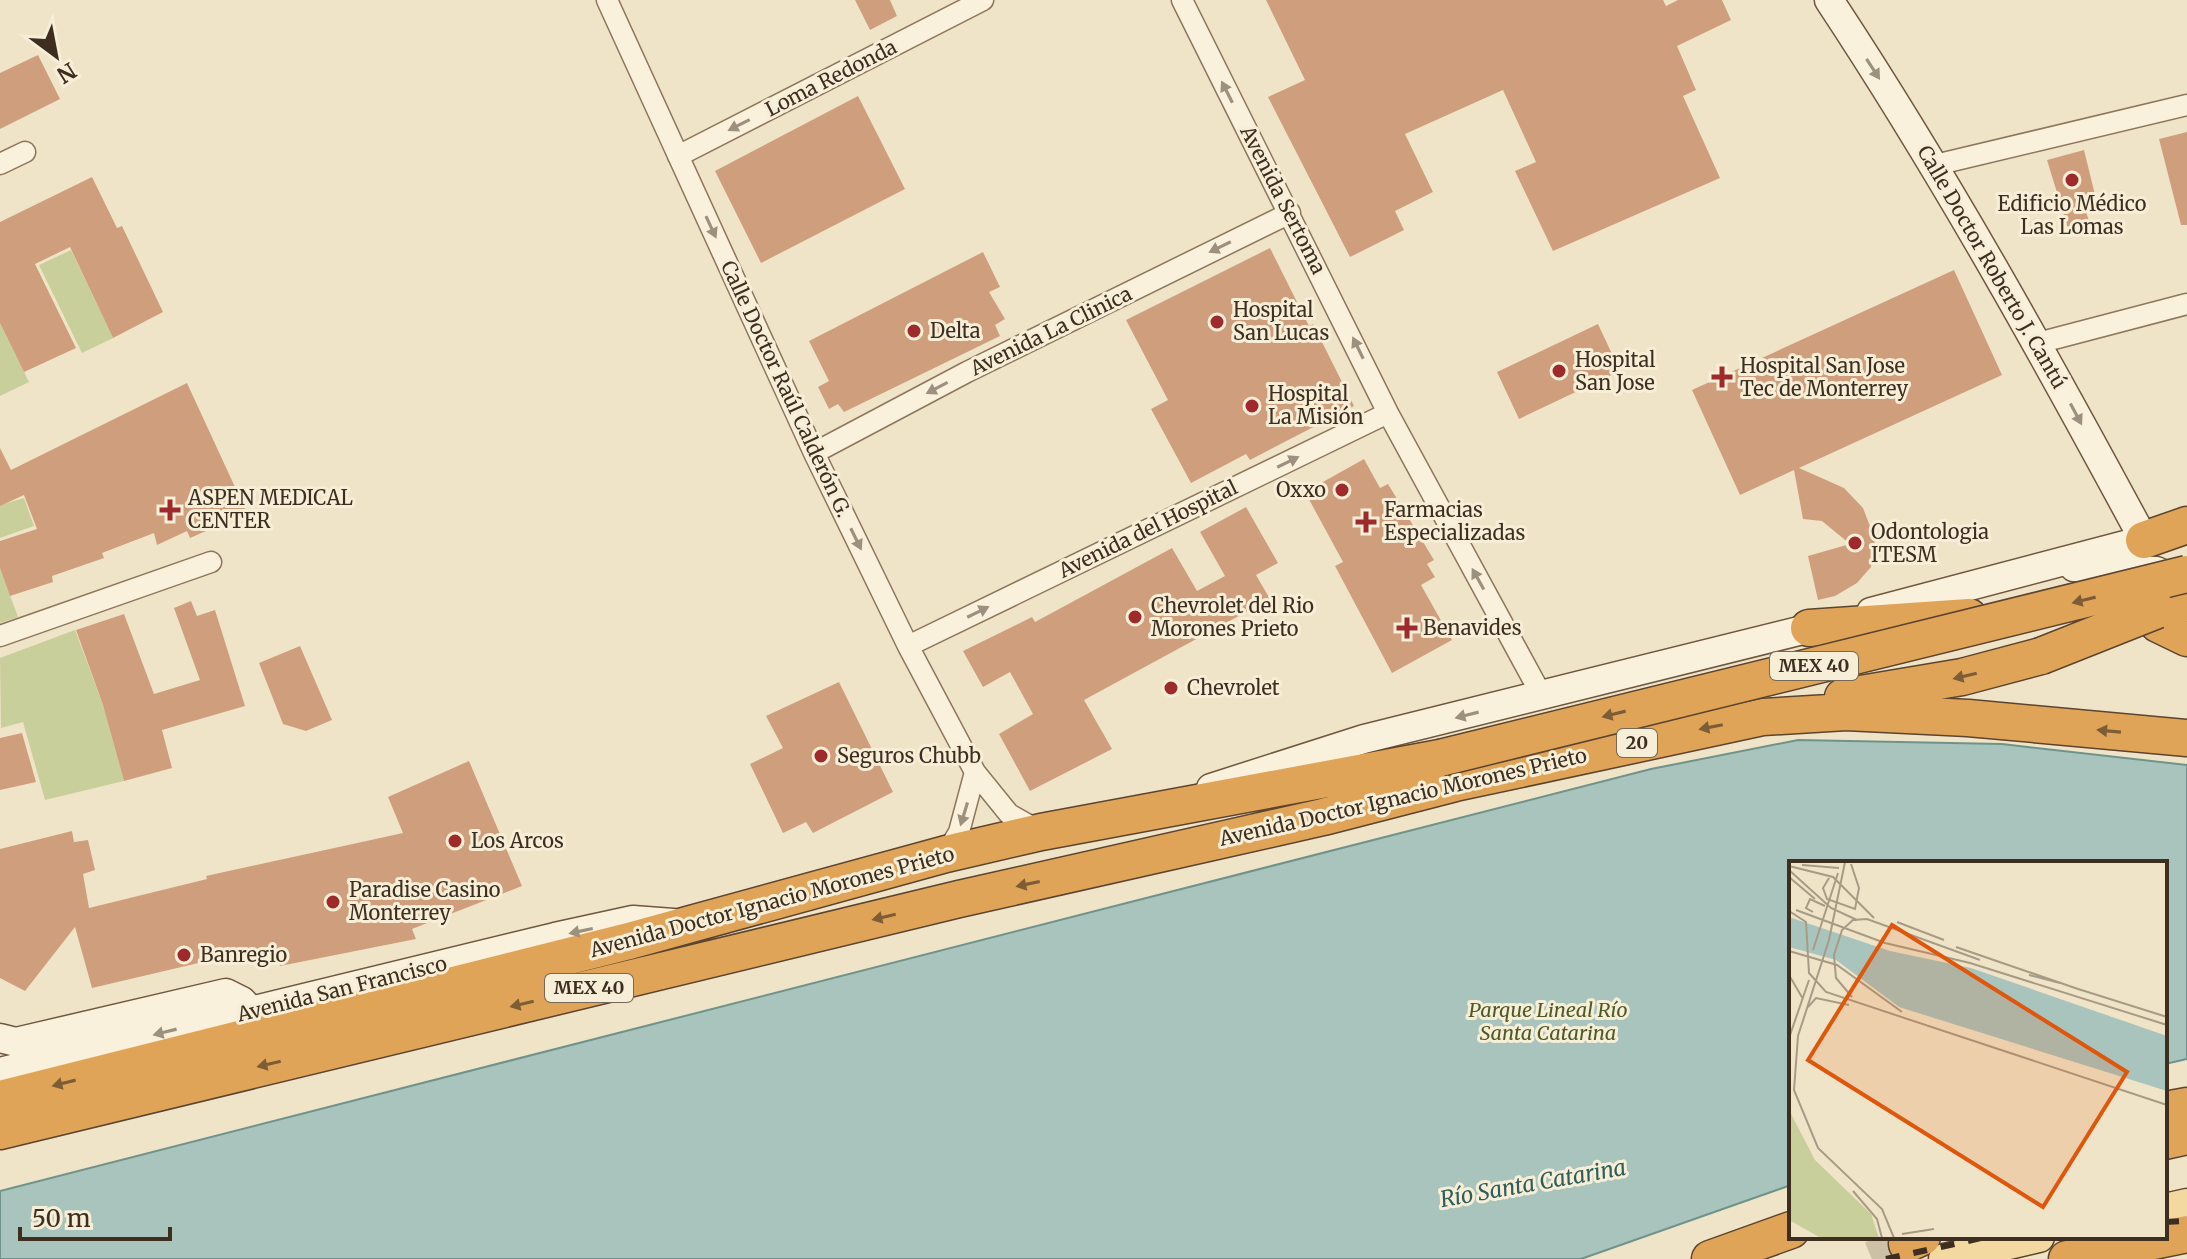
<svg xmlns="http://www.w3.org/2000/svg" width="2187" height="1259" font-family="Merriweather,serif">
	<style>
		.green { fill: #c9cf9b }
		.water { fill: #a9c4bc; stroke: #6f938a; stroke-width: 2 }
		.building { fill: #cf9f7d }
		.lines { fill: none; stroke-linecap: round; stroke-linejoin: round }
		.highway-tunnel { stroke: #ccc0a6; stroke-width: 36; stroke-dasharray: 36 18; stroke-linecap: butt }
		.street-casing { stroke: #8d765c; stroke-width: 23 }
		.secondary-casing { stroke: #6f573f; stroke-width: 31 }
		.primary-casing { stroke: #5b4430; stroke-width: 33 }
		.highway-casing { stroke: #5b4430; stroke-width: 39 }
		.street { stroke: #faf1dc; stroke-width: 20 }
		.secondary { stroke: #faf1dc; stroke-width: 28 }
		.primary { stroke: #f3d9a0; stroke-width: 30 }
		.highway { stroke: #e0a458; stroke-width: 36 }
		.rail { stroke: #3d2e20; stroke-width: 6; stroke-dasharray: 14 14; stroke-linecap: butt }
		.highway-bridge-casing { stroke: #5b4430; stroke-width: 39; stroke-linecap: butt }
		.highway-bridge { stroke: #e0a458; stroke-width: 36 }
		.oneway { fill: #9c907e }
		.oneway2 { fill: #7e5d36 }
		.poi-dot { fill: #9e2a2b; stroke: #f7eed8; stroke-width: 3 }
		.labels { text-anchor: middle; stroke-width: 6; stroke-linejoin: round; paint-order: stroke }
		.shield { fill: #f7eed8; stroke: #756857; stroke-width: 2 }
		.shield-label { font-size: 18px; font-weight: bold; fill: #3d2e20 }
		.street-label { font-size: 20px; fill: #3d2e20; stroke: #f7eed8 }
		.poi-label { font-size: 20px; fill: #3d2e20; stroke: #f7eed8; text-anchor: start }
		.park-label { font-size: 20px; font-style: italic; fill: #4d5a26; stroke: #f7eed8 }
		.water-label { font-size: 22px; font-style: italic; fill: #2f5d5a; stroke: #f7eed8 }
		.inset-road { fill: none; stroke: #a89b85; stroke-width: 2 }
		.view { fill: #df570d; fill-opacity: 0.15; stroke: #df570d; stroke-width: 4 }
		.inset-edge { fill: none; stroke: #3d2e20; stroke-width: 4 }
	</style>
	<rect width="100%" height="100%" fill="#f0e4c8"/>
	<!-- green -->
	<path class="green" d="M 71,250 L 113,338 L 82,353 L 39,265 Z
		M 0,323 L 29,382 L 0,396 Z
		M 24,498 L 34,526 L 0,538 L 0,505 Z
		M 0,568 L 18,617 L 0,623 Z
		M 75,630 L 104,708 L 124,781 L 45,800 L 23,722 L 1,728 L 0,658 Z"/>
	<!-- water -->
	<path class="water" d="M 1798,740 L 2002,744 L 2187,765 L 2187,1059 L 2165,1064 L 2165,863 L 1791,863 L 1791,1185 L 1581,1259 L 0,1259 L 0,1191 L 1651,769 Z"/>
	<!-- building -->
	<path class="building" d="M 855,0 L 890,0 L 897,16 L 870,30 Z
		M 1266,0 L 1663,0 L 1666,6 L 1678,0 L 1722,0 L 1731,20 L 1677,46 L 1696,90 L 1683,96 L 1720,178 L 1553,251 L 1515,171 L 1536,162 L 1503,90 L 1405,134 L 1433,192 L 1395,211 L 1404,230 L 1350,257 L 1268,97 L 1305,80 Z
		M 38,55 L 60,99 L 0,129 L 0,73 Z
		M 858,96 L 905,189 L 761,263 L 715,171 Z
		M 2187,132 L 2187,225 L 2181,225 L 2159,139 Z
		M 2084,150 L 2096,199 L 2083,203 L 2092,230 L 2070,235 L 2047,160 Z
		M 92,177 L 117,228 L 122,226 L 163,312 L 113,338 L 70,247 L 35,264 L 76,348 L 24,372 L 0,323 L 0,222 Z
		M 1270,248 L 1309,326 L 1313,324 L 1354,406 L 1250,460 L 1246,454 L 1191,483 L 1151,409 L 1168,400 L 1126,320 Z
		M 983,252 L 1000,287 L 989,292 L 1005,319 L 995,325 L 1000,336 L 844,412 L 838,404 L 829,409 L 818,387 L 829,381 L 809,341 Z
		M 1954,270 L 2002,375 L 1799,468 L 1844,488 L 1863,508 L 1875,539 L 1871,567 L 1857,583 L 1835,596 L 1818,600 L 1808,556 L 1850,544 L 1822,521 L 1803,519 L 1794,470 L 1740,495 L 1692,390 Z
		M 1598,324 L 1620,371 L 1519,419 L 1497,372 Z
		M 187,383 L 247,513 L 190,538 L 187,531 L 157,545 L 154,533 L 102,553 L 104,558 L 52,576 L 53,582 L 10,596 L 0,568 L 0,541 L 37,529 L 24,495 L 0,506 L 0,448 L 11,470 Z
		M 1364,459 L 1380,488 L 1388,484 L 1434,560 L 1427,564 L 1435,577 L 1421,585 L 1452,640 L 1392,673 L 1335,566 L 1343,562 L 1305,492 Z
		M 1246,507 L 1278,563 L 1256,575 L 1270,599 L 1084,700 L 1112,749 L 1030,791 L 999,734 L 1033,714 L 1010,672 L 983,687 L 963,651 L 1032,617 L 1035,622 L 1172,548 L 1197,591 L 1225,576 L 1200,532 Z
		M 191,601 L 197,616 L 215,610 L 245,706 L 162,730 L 172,768 L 124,781 L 103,705 L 76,630 L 124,614 L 154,694 L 200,680 L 174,608 Z
		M 300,646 L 332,720 L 306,731 L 283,724 L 259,663 Z
		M 839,682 L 893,792 L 813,833 L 806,822 L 783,833 L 750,764 L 783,748 L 766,716 Z
		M 22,733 L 36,782 L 0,790 L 0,738 Z
		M 469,761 L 522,886 L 412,929 L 416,939 L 280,966 L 275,945 L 92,988 L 75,927 L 25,991 L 0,978 L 0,849 L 72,831 L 74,842 L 88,840 L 95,870 L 83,874 L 89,908 L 207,879 L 206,876 L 403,833 L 388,797 Z"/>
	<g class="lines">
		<!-- highway-tunnel -->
		<path class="highway-tunnel" d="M 1872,1259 L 1907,1244"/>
		<!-- street casing -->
		<g class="street-casing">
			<path id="street" d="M 607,0 L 814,453 L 908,646 L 975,772 L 1009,814 L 1039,831
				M 1182,0 L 1388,413 L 1542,696
				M 678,156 L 983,0
				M 0,164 L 25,152
				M 1935,165 L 2187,105
				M 2038,343 L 2187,304
				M 814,453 L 967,372 L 1290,213
				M 0,636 L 211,562
				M 908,646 L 1388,413
				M 946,854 L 959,832 L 975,772"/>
		</g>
		<!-- secondary casing -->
		<g class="secondary-casing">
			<path id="secondary" d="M 1829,0 C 1944,174 2045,356 2144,540 L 1871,612
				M 2074,567 L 2156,571 L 2168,576
				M 1211,788 L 1364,739 L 1827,624
				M 0,1038 L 16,1042 L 226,993 L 242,1001 L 251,1011
				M 0,1072 L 555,937 L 633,920 L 673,923"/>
		</g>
		<!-- primary casing -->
		<g class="primary-casing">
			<path id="primary" d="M 2165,1209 L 2187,1204
				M 1944,1259 L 2039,1237"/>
		</g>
		<!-- highway casing -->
		<g class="highway-casing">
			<path id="highway" d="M 2144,540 L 2187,525
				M 2157,610 L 2187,603
				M 2158,624 L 2187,638
				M 1809,628 L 1969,617
				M 1843,697 L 1962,677 L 2041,656
				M 0,1099 L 629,941 L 946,854 L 1041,832 L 1440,758
				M 2165,1110 L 2187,1106
				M 0,1131 L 959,899 L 1323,817 L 1455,783 L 1763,717 L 1846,712 L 1968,718 L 2187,738
				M 2165,1141 L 2187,1136
				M 1907,1244 L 1922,1237
				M 1710,1259 L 1791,1230
				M 2067,1259 L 2187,1234"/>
		</g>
		<!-- street -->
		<use href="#street" class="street"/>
		<!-- secondary -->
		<use href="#secondary" class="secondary"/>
		<!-- primary -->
		<use href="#primary" class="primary"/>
		<!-- highway -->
		<use href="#highway" class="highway"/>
		<!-- rail -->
		<path class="rail" d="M 2165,1222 L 2187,1221
			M 1886,1259 L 1986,1237"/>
		<!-- highway-bridge casing -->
		<g class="highway-bridge-casing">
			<path id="highway-bridge" d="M 2041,656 L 2157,610
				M 1440,758 L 2187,574"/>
		</g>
		<!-- highway-bridge -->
		<use href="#highway-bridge" class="highway-bridge"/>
	</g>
	<!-- one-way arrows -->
	<defs><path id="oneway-solid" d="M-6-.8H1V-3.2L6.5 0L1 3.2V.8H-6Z" transform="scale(2)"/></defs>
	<g class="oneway">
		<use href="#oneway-solid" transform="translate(1873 69) rotate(57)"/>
		<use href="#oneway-solid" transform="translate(1227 92) rotate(-117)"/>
		<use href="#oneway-solid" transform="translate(739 125) rotate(153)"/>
		<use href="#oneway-solid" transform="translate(711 227) rotate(65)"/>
		<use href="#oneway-solid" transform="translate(1220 247) rotate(154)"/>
		<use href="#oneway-solid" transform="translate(1358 348) rotate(-116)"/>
		<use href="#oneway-solid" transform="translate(937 388) rotate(152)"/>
		<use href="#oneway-solid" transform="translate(2076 414) rotate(62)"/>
		<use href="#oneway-solid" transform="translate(1288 462) rotate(-26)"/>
		<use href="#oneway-solid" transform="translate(856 539) rotate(64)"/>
		<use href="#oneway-solid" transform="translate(1478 579) rotate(-119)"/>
		<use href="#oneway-solid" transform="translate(978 612) rotate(-26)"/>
		<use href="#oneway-solid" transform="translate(1467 715) rotate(166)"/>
		<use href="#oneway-solid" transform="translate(964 814) rotate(107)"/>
		<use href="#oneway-solid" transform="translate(581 931) rotate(168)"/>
		<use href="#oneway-solid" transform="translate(165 1032) rotate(166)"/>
	</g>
	<g class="oneway2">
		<use href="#oneway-solid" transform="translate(2084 600) rotate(166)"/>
		<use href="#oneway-solid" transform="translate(1965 676) rotate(167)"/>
		<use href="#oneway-solid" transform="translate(1614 714) rotate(166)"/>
		<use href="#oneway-solid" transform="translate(1711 727) rotate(169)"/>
		<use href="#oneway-solid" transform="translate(2109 731) rotate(-175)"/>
		<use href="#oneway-solid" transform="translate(1028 884) rotate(168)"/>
		<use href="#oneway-solid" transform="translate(884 917) rotate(167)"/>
		<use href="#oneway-solid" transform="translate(522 1004) rotate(167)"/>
		<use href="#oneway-solid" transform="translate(269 1064) rotate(167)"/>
		<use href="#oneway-solid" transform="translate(64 1083) rotate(166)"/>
	</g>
	<!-- markers -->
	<g class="poi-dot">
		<circle cx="2072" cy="180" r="8"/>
		<circle cx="1217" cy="322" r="8"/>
		<circle cx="914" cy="331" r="8"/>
		<circle cx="1559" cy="371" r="8"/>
		<path d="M1718 365h8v8h8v8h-8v8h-8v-8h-8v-8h8z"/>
		<circle cx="1252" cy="406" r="8"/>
		<circle cx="1342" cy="490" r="8"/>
		<path d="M166 498h8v8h8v8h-8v8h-8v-8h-8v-8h8z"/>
		<path d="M1362 510h8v8h8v8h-8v8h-8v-8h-8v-8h8z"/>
		<circle cx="1855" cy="543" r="8"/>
		<circle cx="1135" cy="617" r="8"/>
		<path d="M1403 616h8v8h8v8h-8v8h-8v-8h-8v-8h8z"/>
		<circle cx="1171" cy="688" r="8"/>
		<circle cx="821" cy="756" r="8"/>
		<circle cx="455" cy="841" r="8"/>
		<circle cx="333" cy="902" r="8"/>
		<circle cx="184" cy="955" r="8"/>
	</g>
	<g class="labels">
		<!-- shield labels -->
		<g class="shield">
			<rect x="1770" y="652" width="88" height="28" rx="6"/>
			<rect x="1617" y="729" width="40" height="28" rx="6"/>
			<rect x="545" y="974" width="88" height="28" rx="6"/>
		</g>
		<g class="shield-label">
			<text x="1814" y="672">MEX 40</text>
			<text x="1637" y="749">20</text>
			<text x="589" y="994">MEX 40</text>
		</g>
		<!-- street labels -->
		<g class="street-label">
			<text transform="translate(831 78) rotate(-27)" y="7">Loma Redonda</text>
			<text transform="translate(1283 200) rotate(63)" y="7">Avenida Sertoma</text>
			<text transform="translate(1992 267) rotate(60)" y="7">Calle Doctor Roberto J. Cantú</text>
			<text transform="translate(1051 331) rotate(-26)" y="7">Avenida La Clinica</text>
			<text transform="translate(786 389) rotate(65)" y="7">Calle Doctor Raúl Calderón G.</text>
			<text transform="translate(1148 529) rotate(-26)" y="7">Avenida del Hospital</text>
			<text transform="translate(1403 797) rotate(-13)" y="7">Avenida Doctor Ignacio Morones Prieto</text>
			<text transform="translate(772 902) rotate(-15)" y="7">Avenida Doctor Ignacio Morones Prieto</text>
			<text transform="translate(342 989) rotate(-14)" y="7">Avenida San Francisco</text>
		</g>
		<!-- poi labels -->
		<g class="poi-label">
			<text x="2072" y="211" text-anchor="middle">Edificio Médico<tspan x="2072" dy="23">Las Lomas</tspan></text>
			<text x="1233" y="317">Hospital<tspan x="1233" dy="23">San Lucas</tspan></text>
			<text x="930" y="338">Delta</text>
			<text x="1575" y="367">Hospital<tspan x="1575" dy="23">San Jose</tspan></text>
			<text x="1740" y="373">Hospital San Jose<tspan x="1740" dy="23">Tec de Monterrey</tspan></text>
			<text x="1268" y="401">Hospital<tspan x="1268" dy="23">La Misión</tspan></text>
			<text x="1326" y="497" text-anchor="end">Oxxo</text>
			<text x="188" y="505">ASPEN MEDICAL<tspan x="188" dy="23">CENTER</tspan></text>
			<text x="1384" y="517">Farmacias<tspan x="1384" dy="23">Especializadas</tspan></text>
			<text x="1871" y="539">Odontologia<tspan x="1871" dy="23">ITESM</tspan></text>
			<text x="1151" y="613">Chevrolet del Rio<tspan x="1151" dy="23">Morones Prieto</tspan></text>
			<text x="1423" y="635">Benavides</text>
			<text x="1187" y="695">Chevrolet</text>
			<text x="837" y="763">Seguros Chubb</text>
			<text x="471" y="848">Los Arcos</text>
			<text x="349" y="897">Paradise Casino<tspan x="349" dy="23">Monterrey</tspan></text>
			<text x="200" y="962">Banregio</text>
		</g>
		<!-- park labels -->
		<g class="park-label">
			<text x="1548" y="1017">Parque Lineal Río<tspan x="1548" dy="23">Santa Catarina</tspan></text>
		</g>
		<!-- water labels -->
		<g class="water-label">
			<text transform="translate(1533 1183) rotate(-10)" y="8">Río Santa Catarina</text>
		</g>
	</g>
	<!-- overview -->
	<g transform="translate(1789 861)">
		<rect width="378" height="378" fill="#f0e4c8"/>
		<path d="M 0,249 L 26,299 L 82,353 L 90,377 L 32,377 L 0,359 Z" fill="#c9cf9b"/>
		<path d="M 0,56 L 101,90 L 182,107 L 378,175 L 378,230 L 110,146 L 47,99 L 0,86 Z" fill="#a9c4bc"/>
		<path class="inset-road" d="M 56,1 L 40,79 L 9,175 L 5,229 L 29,287 L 93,348 L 105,377M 13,4 L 50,7M 0,5 L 44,16 L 85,57M 0,9 L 42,47 L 68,59M 0,16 L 26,38M 40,17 L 34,27 L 38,38 L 66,48 L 70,27 L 62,3M 7,49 L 96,82 L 181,102 L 378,164M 0,50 L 17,61 L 20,112 L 37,131 L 378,244M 24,51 L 17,47 L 21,38 L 36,45M 108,61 L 155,79M 167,86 L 292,129M 24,89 L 49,12M 0,90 L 48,104 L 113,151M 0,114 L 14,138M 240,114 L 271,122M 286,127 L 378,156M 63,136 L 47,117 L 45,94 L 53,69 L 64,59 L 78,58 L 191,99M 19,146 L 27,137 L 60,144M 0,177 L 20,119M 64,330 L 88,358 L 93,377M 113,373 L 145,368"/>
		<path class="view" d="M 103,64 L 338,211 L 254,346 L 19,199 Z"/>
		<rect width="378" height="378" class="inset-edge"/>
	</g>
	<!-- north arrow -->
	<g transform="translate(56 56) rotate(148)" stroke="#f7eed8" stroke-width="6" paint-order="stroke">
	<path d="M0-6L14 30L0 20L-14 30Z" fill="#3d2e20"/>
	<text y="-12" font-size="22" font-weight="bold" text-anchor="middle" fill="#3d2e20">N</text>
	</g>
	<!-- scale -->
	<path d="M20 1227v12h150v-12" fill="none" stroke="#3d2e20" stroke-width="4"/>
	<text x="32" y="1227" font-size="24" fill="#3d2e20" stroke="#f7eed8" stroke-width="6" paint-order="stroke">50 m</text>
</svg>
